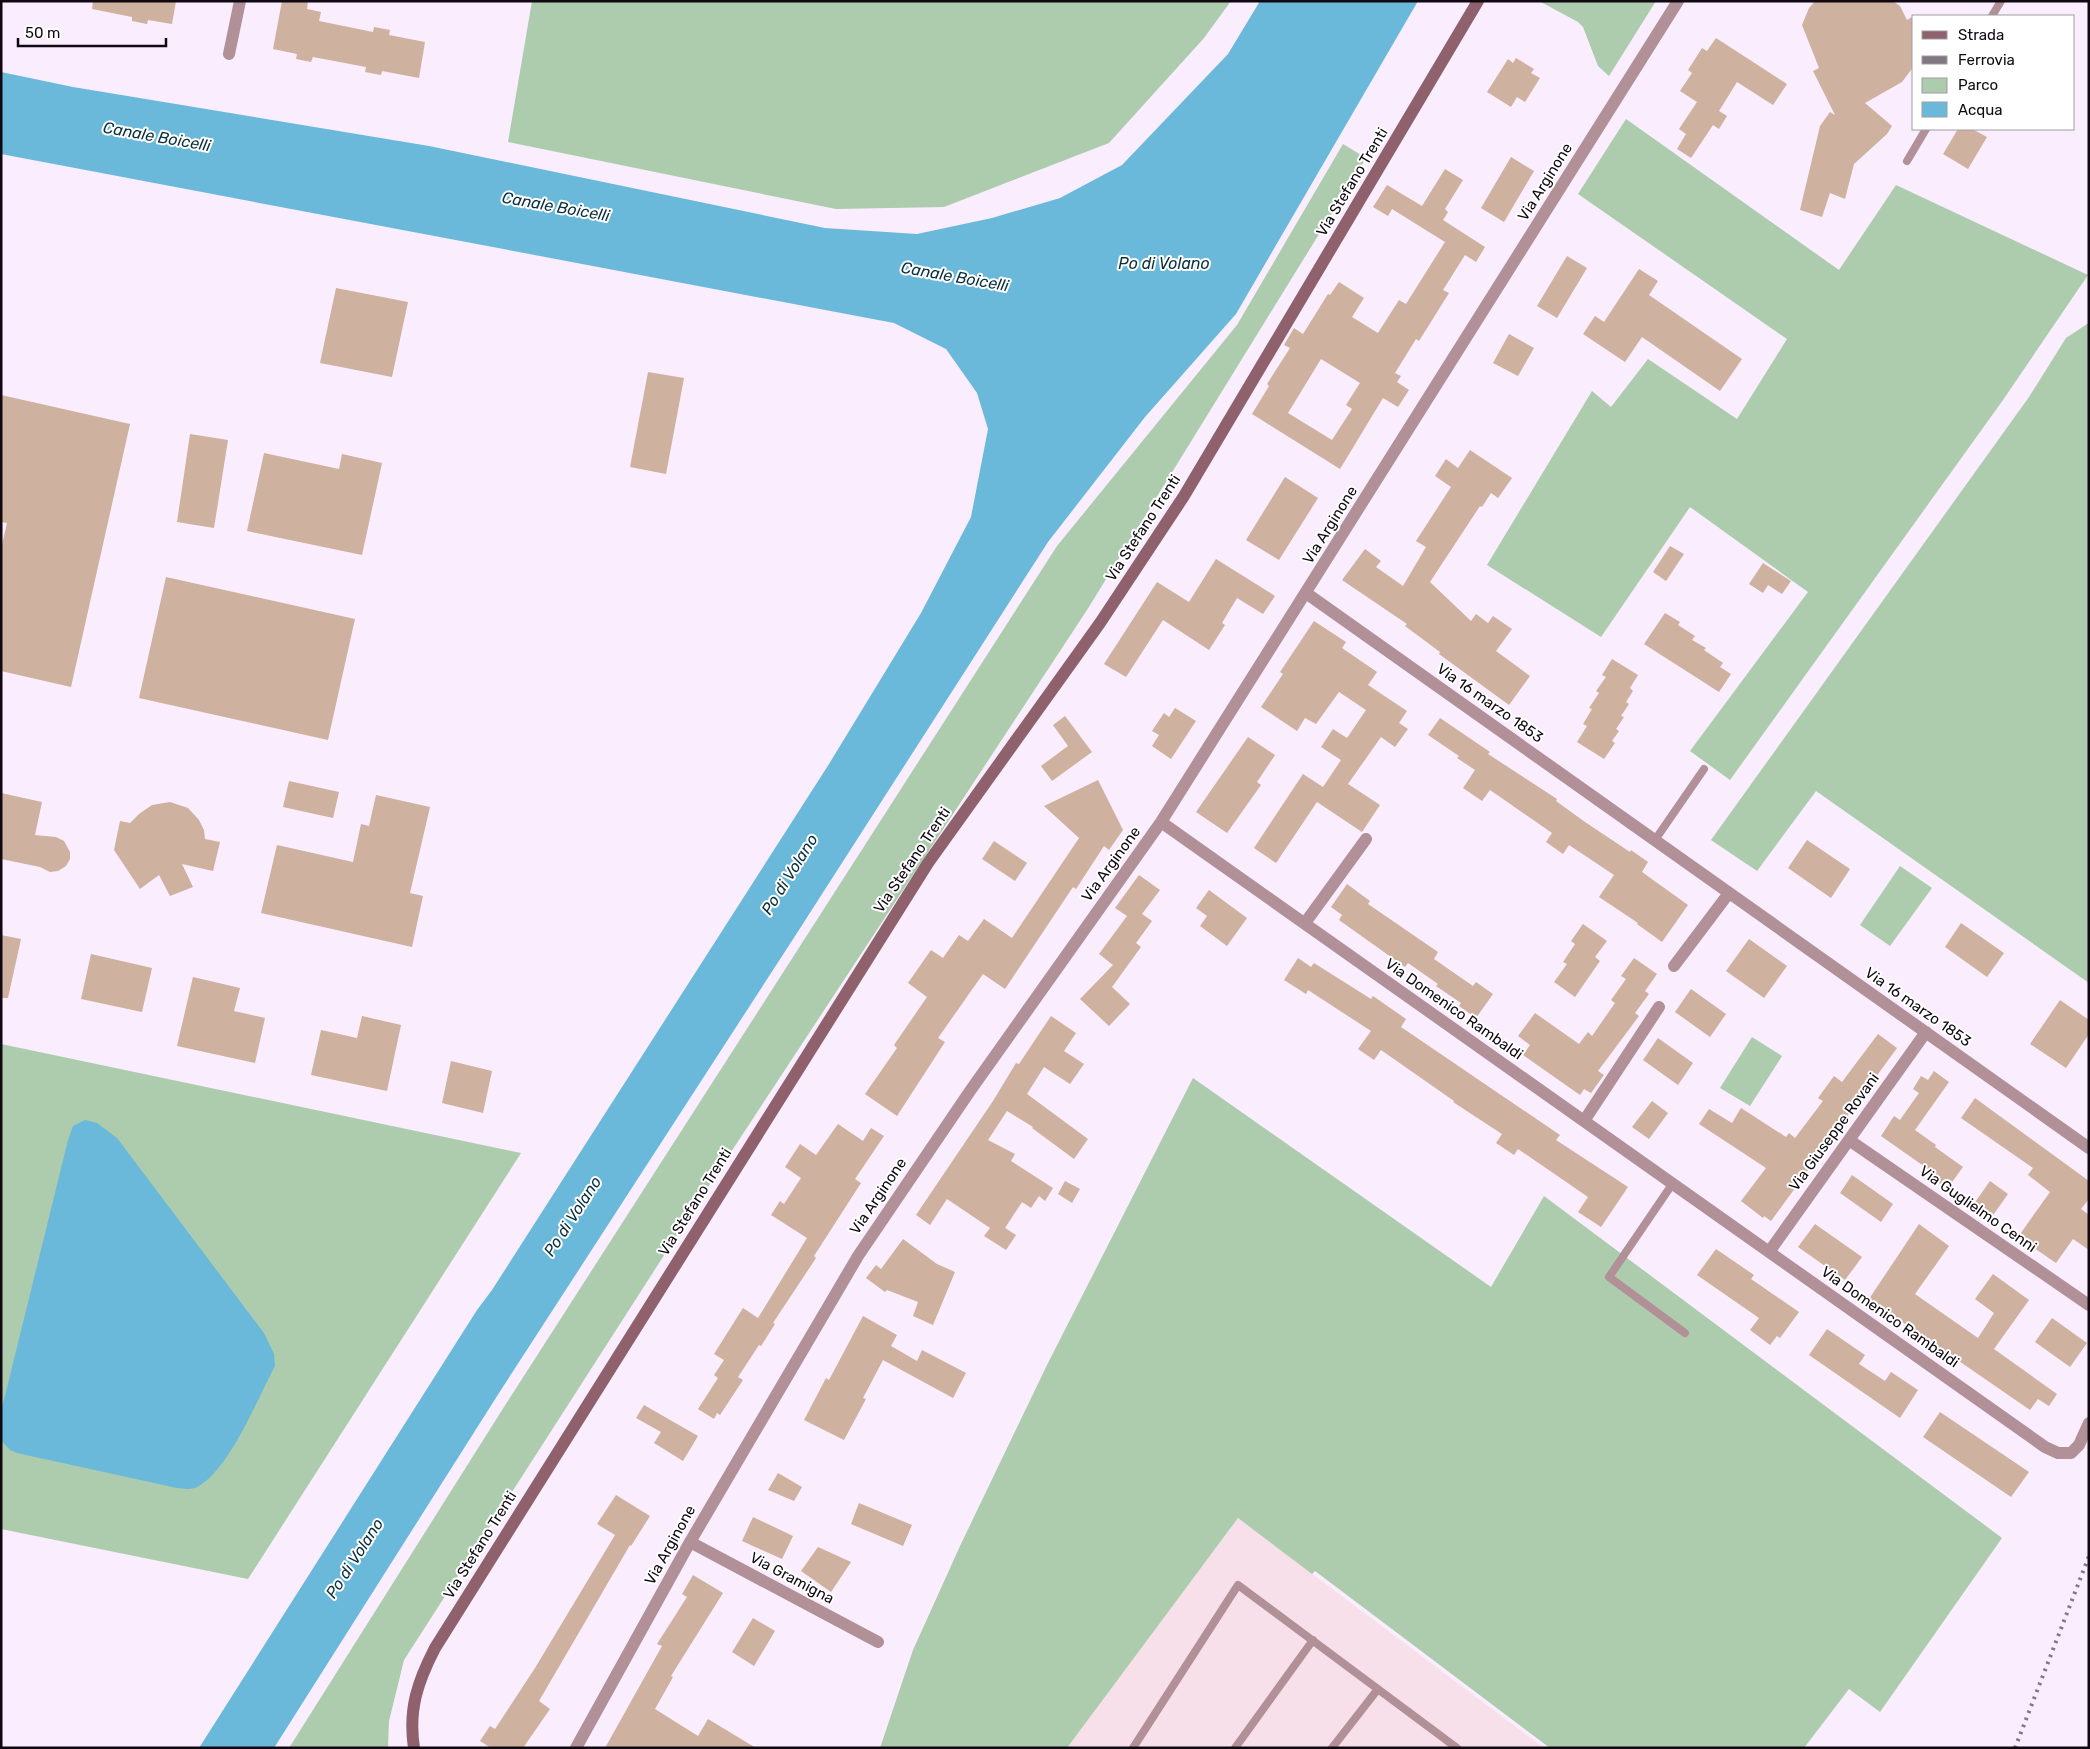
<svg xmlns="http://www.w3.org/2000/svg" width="2090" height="1749" font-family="Rubik,sans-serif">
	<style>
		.industrial { fill: #f8e0eb }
		.green { fill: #acccad }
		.water { fill: #6ab9da }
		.building { fill: #ceb19e; fill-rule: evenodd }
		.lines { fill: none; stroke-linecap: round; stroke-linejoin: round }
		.service { stroke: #b19097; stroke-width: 8 }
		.minor { stroke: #b19097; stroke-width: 12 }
		.secondary { stroke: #8f616c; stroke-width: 12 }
		.rail { stroke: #807783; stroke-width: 4; stroke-dasharray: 2.5 5; stroke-linecap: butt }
		.labels { text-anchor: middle; stroke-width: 4; stroke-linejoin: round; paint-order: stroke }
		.street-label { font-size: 15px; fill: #100912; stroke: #fff }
		.water-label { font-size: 16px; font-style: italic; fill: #0a303e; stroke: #fff }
	</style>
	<rect width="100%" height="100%" fill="#f9edfe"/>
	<!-- industrial -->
	<path class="industrial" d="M 1238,1518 L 1544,1748 L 1067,1748 Z"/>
	<!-- green -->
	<path class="green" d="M 532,1 L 1231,1 L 1204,38 L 1109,143 L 944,207 L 836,209 L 508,142 Z
		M 1539,1 L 1656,1 L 1609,76 L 1598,66 L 1583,27 L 1578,22 Z
		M 1626,119 L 1839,270 L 1896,185 L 2088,275 L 2003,400 L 1730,780 L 1690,751 L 1808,592 L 1690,507 L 1601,637 L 1487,565 L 1592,391 L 1611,407 L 1648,359 L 1737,419 L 1787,339 L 1578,194 Z
		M 1343,144 L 1366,158 L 1087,610 L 706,1190 L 404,1660 L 389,1721 L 388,1748 L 289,1748 L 504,1407 L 1057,546 L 1237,325 Z
		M 2087,324 L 2089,324 L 2089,983 L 1816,791 L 1757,871 L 1711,840 L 2029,397 L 2066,338 Z
		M 1900,866 L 1932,888 L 1890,946 L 1860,925 Z
		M 1752,1037 L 1782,1056 L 1750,1106 L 1720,1088 Z
		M 1,1044 L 521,1153 L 248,1579 L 1,1529 Z
		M 1193,1078 L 1491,1287 L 1544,1196 L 2002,1538 L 1880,1712 L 1849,1689 L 1804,1748 L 1550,1748 L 1315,1571 L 1312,1574 L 1238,1518 L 1067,1748 L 880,1748 L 913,1650 L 960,1546 L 1047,1365 Z"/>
	<!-- water -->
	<path class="water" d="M 1260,1 L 1418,1 L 1236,314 L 1145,417 L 1048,542 L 797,933 L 499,1393 L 274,1748 L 199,1748 L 477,1310 L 492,1290 L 829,764 L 921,613 L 971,517 L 988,429 L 977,393 L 946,349 L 894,323 L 1,154 L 1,72 L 73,87 L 429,146 L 825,228 L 917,234 L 992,218 L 1060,198 L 1122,165 L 1228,54 Z
		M 85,1120 L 97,1123 L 117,1138 L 264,1333 L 274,1354 L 275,1366 C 258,1398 230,1468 199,1486 C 193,1490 184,1489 177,1488 L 17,1453 L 10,1450 L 1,1440 L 1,1412 L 68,1140 L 73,1126 Z"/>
	<!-- building -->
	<path class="building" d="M 93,1 L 176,1 L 172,24 L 148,20 L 147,24 L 132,21 L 132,17 L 92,9 Z
		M 282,1 L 308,1 L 307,9 L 321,12 L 319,21 L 373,32 L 374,27 L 390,30 L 389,35 L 425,42 L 419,78 L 382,71 L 381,75 L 365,72 L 366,67 L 313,57 L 311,62 L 296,59 L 297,54 L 273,49 Z
		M 1815,1 L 1893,1 L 1900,6 L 1907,20 L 1914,16 L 1914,66 L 1902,82 L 1865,103 L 1892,126 L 1887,134 L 1854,164 L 1845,199 L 1830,193 L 1822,217 L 1800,210 L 1820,126 L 1830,112 L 1835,115 L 1813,71 L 1819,68 L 1802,25 L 1809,8 Z
		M 1716,38 L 1787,84 L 1773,105 L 1737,82 L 1719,111 L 1727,116 L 1719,129 L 1713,125 L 1691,158 L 1677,149 L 1686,134 L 1679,129 L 1697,102 L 1680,91 L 1692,73 L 1688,70 L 1702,48 L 1707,51 Z
		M 1516,58 L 1534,69 L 1531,73 L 1540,78 L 1525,102 L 1517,97 L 1511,107 L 1487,92 L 1508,59 L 1513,63 Z
		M 1958,129 L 1972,129 L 1987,137 L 1968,169 L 1943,154 Z
		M 1511,157 L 1534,171 L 1504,222 L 1481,208 Z
		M 1445,169 L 1463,180 L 1445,209 L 1448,212 L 1443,220 L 1485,247 L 1476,262 L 1465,255 L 1443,290 L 1449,293 L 1419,341 L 1416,339 L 1395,373 L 1401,376 L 1397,382 L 1409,390 L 1398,407 L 1383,398 L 1340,469 L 1252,414 L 1269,386 L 1267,384 L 1290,348 L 1284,345 L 1294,328 L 1303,334 L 1328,294 L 1330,295 L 1339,282 L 1364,298 L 1352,317 L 1378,333 L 1399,300 L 1406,304 L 1445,242 L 1392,209 L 1388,216 L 1373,207 L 1387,185 L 1422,206 ZM 1321,359 L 1360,383 L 1346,405 L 1352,409 L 1332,440 L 1288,413 Z
		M 1567,256 L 1587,268 L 1557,318 L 1537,306 Z
		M 1639,269 L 1658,281 L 1649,295 L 1742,359 L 1720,391 L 1642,337 L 1625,362 L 1583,334 L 1595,316 L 1604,322 Z
		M 336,288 L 408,302 L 392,377 L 320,363 Z
		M 1509,334 L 1534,348 L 1518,376 L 1493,363 Z
		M 648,372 L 684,378 L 666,474 L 630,467 Z
		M 1,395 L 130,424 L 71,687 L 1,671 L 1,549 L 7,523 L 1,522 Z
		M 190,434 L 228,440 L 214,528 L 177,522 Z
		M 1470,450 L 1512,478 L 1498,498 L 1491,493 L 1482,507 L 1480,506 L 1430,582 L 1471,621 L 1476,614 L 1488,623 L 1493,616 L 1512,629 L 1496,651 L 1530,676 L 1509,705 L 1439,654 L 1440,652 L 1405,626 L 1407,624 L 1342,580 L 1365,549 L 1381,561 L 1376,567 L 1403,586 L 1426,547 L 1416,541 L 1451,487 L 1435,476 L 1446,459 L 1458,468 Z
		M 264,453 L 339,469 L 342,454 L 382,463 L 362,555 L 247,531 Z
		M 1285,477 L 1318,498 L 1279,560 L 1246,540 Z
		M 1670,546 L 1684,554 L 1666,581 L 1653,572 Z
		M 1216,559 L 1275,596 L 1263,614 L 1237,598 L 1222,623 L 1225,625 L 1209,650 L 1163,620 L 1126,677 L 1104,664 L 1157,582 L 1189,602 Z
		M 1763,563 L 1791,581 L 1782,594 L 1768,585 L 1763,593 L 1749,584 Z
		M 166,577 L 355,619 L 328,740 L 139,698 Z
		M 1665,613 L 1680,622 L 1678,625 L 1695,636 L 1692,640 L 1706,648 L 1704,650 L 1723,663 L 1720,667 L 1731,674 L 1719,692 L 1644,644 Z
		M 1314,621 L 1346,642 L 1342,648 L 1377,672 L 1368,685 L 1407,711 L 1399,723 L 1408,729 L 1395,747 L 1381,737 L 1348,784 L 1380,805 L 1362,832 L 1317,802 L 1276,863 L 1254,848 L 1303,774 L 1323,787 L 1341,760 L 1321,747 L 1333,729 L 1347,738 L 1366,710 L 1339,692 L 1316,724 L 1305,718 L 1297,731 L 1261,707 L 1283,674 L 1280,672 Z
		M 1612,659 L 1638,675 L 1630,688 L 1633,691 L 1626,702 L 1629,704 L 1621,716 L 1624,717 L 1616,729 L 1619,731 L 1612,741 L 1615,743 L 1604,759 L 1577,742 L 1587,726 L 1583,724 L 1592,709 L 1589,708 L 1599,693 L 1596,691 L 1606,677 L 1602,675 Z
		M 1175,708 L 1196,721 L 1171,759 L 1152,746 L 1159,735 L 1152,731 L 1164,713 L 1169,717 Z
		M 1065,716 L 1092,752 L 1052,781 L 1041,766 L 1068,746 L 1053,725 Z
		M 1440,718 L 1490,752 L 1488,754 L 1557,799 L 1556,801 L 1585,822 L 1630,852 L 1631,850 L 1648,862 L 1642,872 L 1688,905 L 1662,942 L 1637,924 L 1638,923 L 1599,897 L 1614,875 L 1569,845 L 1563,854 L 1546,842 L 1552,833 L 1490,790 L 1482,801 L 1463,788 L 1475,770 L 1457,758 L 1459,756 L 1428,735 Z
		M 1248,737 L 1275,755 L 1257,782 L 1261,785 L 1227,833 L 1196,812 Z
		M 1098,780 L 1123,830 L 1109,850 L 1104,846 L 1076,889 L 1073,887 L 1005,989 L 983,974 L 938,1038 L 945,1042 L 897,1116 L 865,1094 L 897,1048 L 894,1045 L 927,997 L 908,983 L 931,950 L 943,958 L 959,935 L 968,941 L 984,919 L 1012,938 L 1079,838 L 1044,806 Z
		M 289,781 L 339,792 L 333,818 L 283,807 Z
		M 1,793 L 42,802 L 35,835 L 56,837 L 64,841 L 70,852 L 70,859 L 66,866 L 58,871 L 50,872 L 40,867 L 1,859 Z
		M 376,795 L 430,807 L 410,893 L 423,896 L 412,947 L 261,913 L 277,845 L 353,862 L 361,824 L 369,826 Z
		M 170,802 L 188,808 L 199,820 L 204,830 L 205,839 L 220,842 L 213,871 L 182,864 L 193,887 L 170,896 L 159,875 L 140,889 L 114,850 L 120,821 L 130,823 L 139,814 L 152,805 Z
		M 1807,840 L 1850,869 L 1831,898 L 1788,868 Z
		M 994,841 L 1027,863 L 1015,881 L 982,859 Z
		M 1139,875 L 1160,890 L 1142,914 L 1152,921 L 1136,943 L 1141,947 L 1112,987 L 1130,1004 L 1109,1026 L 1080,999 L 1113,965 L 1099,954 L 1127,916 L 1115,908 Z
		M 1347,884 L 1370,901 L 1368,904 L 1438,952 L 1434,959 L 1473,986 L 1476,982 L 1493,994 L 1476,1018 L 1459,1006 L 1461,1003 L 1436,986 L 1438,984 L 1408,963 L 1405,967 L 1339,920 L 1342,915 L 1331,907 Z
		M 1209,890 L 1247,918 L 1227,946 L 1200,926 L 1207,916 L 1196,908 Z
		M 1961,923 L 2004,953 L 1987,977 L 1945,947 Z
		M 1583,924 L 1607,941 L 1595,957 L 1600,961 L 1575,997 L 1554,982 L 1567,964 L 1563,962 L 1575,944 L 1571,941 Z
		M 1,935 L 21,939 L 8,998 L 1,998 Z
		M 1749,939 L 1787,966 L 1764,998 L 1726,971 Z
		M 91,954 L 152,968 L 142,1012 L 81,999 Z
		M 1298,958 L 1311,967 L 1314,963 L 1371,999 L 1373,996 L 1406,1019 L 1401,1027 L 1560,1135 L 1556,1140 L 1628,1187 L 1601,1227 L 1578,1212 L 1588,1197 L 1518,1149 L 1514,1155 L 1496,1143 L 1502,1134 L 1453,1102 L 1454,1101 L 1381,1050 L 1374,1060 L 1358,1049 L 1371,1031 L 1308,990 L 1306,994 L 1284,980 Z
		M 1634,958 L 1657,974 L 1645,991 L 1649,994 L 1635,1013 L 1639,1016 L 1598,1071 L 1604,1075 L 1591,1093 L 1584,1089 L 1580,1095 L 1523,1055 L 1530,1045 L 1518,1036 L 1535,1013 L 1579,1044 L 1588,1032 L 1592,1036 L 1615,1003 L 1611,1000 L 1626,979 L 1621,976 Z
		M 193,977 L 240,988 L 234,1011 L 265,1018 L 255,1063 L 177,1046 Z
		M 1691,989 L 1726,1014 L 1710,1037 L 1675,1012 Z
		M 2060,1000 L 2089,1020 L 2089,1034 L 2066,1068 L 2030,1044 Z
		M 362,1016 L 401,1025 L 387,1091 L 311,1075 L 321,1030 L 357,1038 Z
		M 1051,1016 L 1076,1033 L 1064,1051 L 1084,1064 L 1070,1084 L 1044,1067 L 1027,1094 L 1088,1139 L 1074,1159 L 1032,1128 L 1033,1127 L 1007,1111 L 988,1140 L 1015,1154 L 1011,1161 L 1053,1188 L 1045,1201 L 1039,1196 L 1031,1208 L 1022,1202 L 1005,1228 L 1016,1235 L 1006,1250 L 984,1236 L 990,1228 L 947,1199 L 930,1225 L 916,1215 L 993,1101 L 1016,1063 L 1019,1064 Z
		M 1878,1034 L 1897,1048 L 1771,1221 L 1764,1216 L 1763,1218 L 1741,1201 L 1766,1168 L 1699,1124 L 1709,1109 L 1732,1123 L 1741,1108 L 1786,1137 L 1789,1133 L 1795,1138 L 1823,1101 L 1818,1098 L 1834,1076 L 1842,1082 Z
		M 1658,1038 L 1693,1063 L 1678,1085 L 1643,1060 Z
		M 451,1061 L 492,1071 L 483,1113 L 442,1103 Z
		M 1934,1071 L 1949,1082 L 1915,1130 L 1936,1145 L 1935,1147 L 1963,1167 L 1947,1189 L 1932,1178 L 1935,1174 L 1881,1136 L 1894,1116 L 1900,1120 L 1919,1093 L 1913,1089 L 1921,1076 L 1928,1080 Z
		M 1975,1098 L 2089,1181 L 2089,1199 L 2081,1209 L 2089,1215 L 2089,1250 L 2073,1239 L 2056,1263 L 2018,1237 L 2050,1192 L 2028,1175 L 2033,1168 L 1961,1118 Z
		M 1652,1101 L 1668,1113 L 1649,1139 L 1632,1127 Z
		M 838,1124 L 863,1141 L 871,1128 L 884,1136 L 855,1179 L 861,1183 L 814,1256 L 816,1258 L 773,1323 L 775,1324 L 761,1346 L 759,1345 L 738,1377 L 743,1380 L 720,1415 L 717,1413 L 714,1419 L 698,1409 L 718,1378 L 714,1375 L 724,1360 L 714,1354 L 743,1308 L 758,1318 L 807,1238 L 771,1215 L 780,1201 L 784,1204 L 801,1178 L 785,1167 L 800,1144 L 816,1155 Z
		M 1852,1175 L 1893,1204 L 1881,1222 L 1840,1193 Z
		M 1065,1181 L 1080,1189 L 1072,1203 L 1058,1194 Z
		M 1990,1181 L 2008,1194 L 1991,1218 L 1973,1205 Z
		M 1815,1224 L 1862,1257 L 1845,1280 L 1798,1247 Z
		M 1919,1224 L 1949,1246 L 1915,1294 L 1978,1338 L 1994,1313 L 1975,1299 L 1993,1274 L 2029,1300 L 1994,1349 L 2057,1394 L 2049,1406 L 2038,1399 L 2030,1410 L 1869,1299 Z
		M 903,1239 L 937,1264 L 955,1272 L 933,1325 L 913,1316 L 918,1302 L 887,1290 L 885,1292 L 866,1278 L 876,1265 L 881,1269 Z
		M 1716,1249 L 1754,1275 L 1751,1279 L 1799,1312 L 1780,1338 L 1777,1336 L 1770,1345 L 1750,1330 L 1759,1318 L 1697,1275 Z
		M 863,1316 L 897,1335 L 891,1346 L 917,1361 L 922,1350 L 966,1373 L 953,1398 L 883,1360 L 863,1398 L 866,1399 L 844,1440 L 804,1420 L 826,1378 L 829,1380 Z
		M 2052,1318 L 2087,1343 L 2070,1367 L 2035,1342 Z
		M 1827,1329 L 1865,1355 L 1859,1364 L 1885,1381 L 1891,1372 L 1918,1390 L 1900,1418 L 1809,1355 Z
		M 644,1405 L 698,1436 L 683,1461 L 654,1443 L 661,1432 L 636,1418 Z
		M 1940,1412 L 2029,1472 L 2011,1497 L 1923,1437 Z
		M 778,1473 L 802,1487 L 794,1501 L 768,1490 Z
		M 616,1495 L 650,1516 L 631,1546 L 630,1545 L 539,1701 L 550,1709 L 523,1748 L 491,1748 L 480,1741 L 490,1726 L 495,1729 L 535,1668 L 615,1535 L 597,1524 Z
		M 859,1503 L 912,1525 L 903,1546 L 851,1524 Z
		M 753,1517 L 793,1536 L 782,1559 L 742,1541 Z
		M 818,1547 L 851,1562 L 831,1592 L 801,1571 Z
		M 693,1575 L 723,1593 L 671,1676 L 673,1677 L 655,1709 L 698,1736 L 708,1719 L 756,1748 L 605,1748 L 662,1646 L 657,1644 L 687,1597 L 682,1594 Z
		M 753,1618 L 775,1631 L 754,1666 L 732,1652 Z"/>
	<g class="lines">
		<!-- service -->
		<path class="service" d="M 1992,16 L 2001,1
			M 1907,161 L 1926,129
			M 1655,840 L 1704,769
			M 1673,1183 L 1609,1277 L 1685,1333
			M 1133,1748 L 1238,1585 L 1457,1748
			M 1235,1748 L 1313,1640
			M 1332,1748 L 1378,1689"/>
		<!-- minor -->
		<path class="minor" d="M 229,54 L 240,1
			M 1306,593 L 2089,1148
			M 1161,822 L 2045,1447 L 2058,1453 L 2071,1453 L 2079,1445 L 2089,1423
			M 1305,923 L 1366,839
			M 1674,966 L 1729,893
			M 1584,1121 L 1659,1007
			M 1849,1140 L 2089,1305
			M 1769,1252 L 1926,1032
			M 690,1542 L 878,1642
			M 576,1748 L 690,1542 L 858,1256 L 970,1091 L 1161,822 L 1678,1"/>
		<!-- secondary -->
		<path class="secondary" d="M 414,1748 C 408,1709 418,1681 435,1648 L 928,863 L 1100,623 L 1184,496 L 1478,1"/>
		<!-- rail -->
		<path class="rail" d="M 2015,1748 L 2089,1556"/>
	</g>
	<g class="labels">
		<!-- street labels -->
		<g class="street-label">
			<text transform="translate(1352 182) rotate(-59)" y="5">Via Stefano Trenti</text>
			<text transform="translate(1545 182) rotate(-58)" y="5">Via Arginone</text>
			<text transform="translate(1330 525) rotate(-58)" y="5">Via Arginone</text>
			<text transform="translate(1143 528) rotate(-57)" y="5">Via Stefano Trenti</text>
			<text transform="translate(1490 703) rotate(35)" y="5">Via 16 marzo 1853</text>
			<text transform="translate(912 860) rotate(-56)" y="5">Via Stefano Trenti</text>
			<text transform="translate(1111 864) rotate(-54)" y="5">Via Arginone</text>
			<text transform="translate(1918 1007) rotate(35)" y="5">Via 16 marzo 1853</text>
			<text transform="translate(1454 1009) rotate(35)" y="5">Via Domenico Rambaldi</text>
			<text transform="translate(1834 1132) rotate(-54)" y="5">Via Giuseppe Rovani</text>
			<text transform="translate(878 1196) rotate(-56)" y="5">Via Arginone</text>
			<text transform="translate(695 1202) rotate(-58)" y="5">Via Stefano Trenti</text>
			<text transform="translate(1978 1209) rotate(35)" y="5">Via Guglielmo Cenni</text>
			<text transform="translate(1890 1317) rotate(35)" y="5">Via Domenico Rambaldi</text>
			<text transform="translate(480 1545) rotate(-58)" y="5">Via Stefano Trenti</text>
			<text transform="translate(670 1545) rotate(-61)" y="5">Via Arginone</text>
			<text transform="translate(792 1578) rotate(28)" y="5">Via Gramigna</text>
		</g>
		<!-- water labels -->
		<g class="water-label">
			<text transform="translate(157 136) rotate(10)" y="6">Canale Boicelli</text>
			<text transform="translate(556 206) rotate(10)" y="6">Canale Boicelli</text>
			<text x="1164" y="269">Po di Volano</text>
			<text transform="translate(955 276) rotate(10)" y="6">Canale Boicelli</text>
			<text transform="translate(789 874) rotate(-58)" y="6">Po di Volano</text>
			<text transform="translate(572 1216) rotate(-57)" y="6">Po di Volano</text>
			<text transform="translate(354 1558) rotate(-57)" y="6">Po di Volano</text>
		</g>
	</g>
	<!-- border -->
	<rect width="2090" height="1749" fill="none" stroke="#100912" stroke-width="5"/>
	<!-- legend -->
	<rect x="1912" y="15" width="162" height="115" fill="#ffffff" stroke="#9f9da0"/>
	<rect x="1922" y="31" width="25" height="8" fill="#8f616c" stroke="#9f9da0"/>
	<text x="1958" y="40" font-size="15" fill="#100912">Strada</text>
	<rect x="1922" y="56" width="25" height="8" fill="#807783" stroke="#9f9da0"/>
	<text x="1958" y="65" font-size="15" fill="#100912">Ferrovia</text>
	<rect x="1922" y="78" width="25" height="15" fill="#acccad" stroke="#9f9da0"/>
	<text x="1958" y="90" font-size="15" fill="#100912">Parco</text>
	<rect x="1922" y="102" width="25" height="15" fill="#6ab9da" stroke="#9f9da0"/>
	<text x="1958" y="115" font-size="15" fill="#100912">Acqua</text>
	<!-- scale -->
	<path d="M18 38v8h148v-8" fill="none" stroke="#100912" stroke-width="2.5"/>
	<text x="25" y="38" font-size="15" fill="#100912" stroke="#ffffff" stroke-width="4" paint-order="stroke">50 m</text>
</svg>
